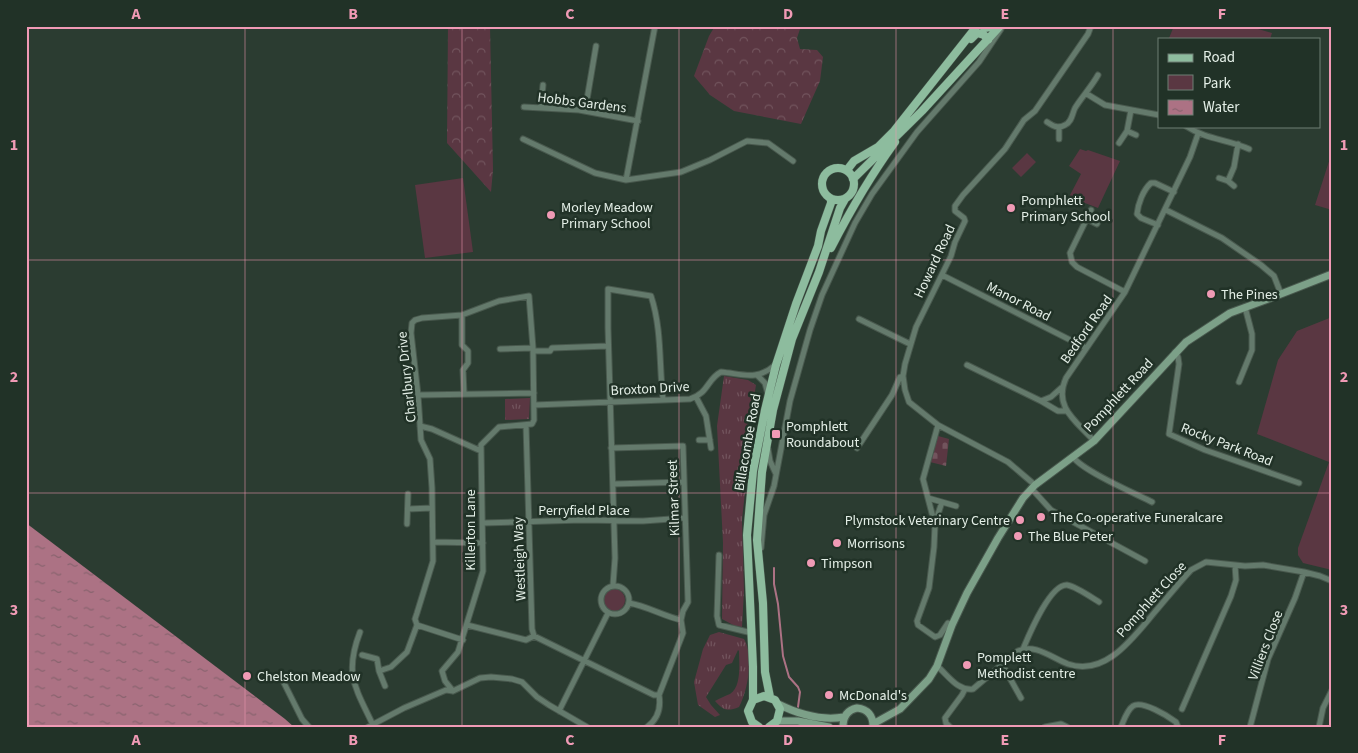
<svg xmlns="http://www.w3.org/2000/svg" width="1358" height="753" font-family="'Source Sans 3',sans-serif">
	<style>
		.grass { fill: url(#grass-tufts) }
		.forest { fill: url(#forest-crowns) }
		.cemetery { fill: url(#cemetery-stones) }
		.green { fill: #5a3742 }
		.water { fill: url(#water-ripples) }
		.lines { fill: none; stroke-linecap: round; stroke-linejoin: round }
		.stream { stroke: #ac7284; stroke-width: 2 }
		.street-casing { stroke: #49594e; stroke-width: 7 }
		.secondary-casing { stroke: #49594e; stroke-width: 9 }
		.primary-casing { stroke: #49594e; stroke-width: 9 }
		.street { stroke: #647a6c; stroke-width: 5 }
		.secondary { stroke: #7ca088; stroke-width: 7 }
		.primary { stroke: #8dbc9e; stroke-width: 8 }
		.grid { fill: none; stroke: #f09ab5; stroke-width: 1; stroke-opacity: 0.55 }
		.poi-dot { fill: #f09ab5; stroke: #213227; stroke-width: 2 }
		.labels { text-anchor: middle; stroke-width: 5; stroke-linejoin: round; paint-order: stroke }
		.street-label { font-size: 14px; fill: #e4efe7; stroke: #213227 }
		.poi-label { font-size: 14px; fill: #e4efe7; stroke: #213227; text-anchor: start }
		.neatline { fill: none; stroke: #f09ab5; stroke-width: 2 }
		.grid-label { font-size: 16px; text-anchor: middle; font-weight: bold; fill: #f09ab5 }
	</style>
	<defs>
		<pattern id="grass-tufts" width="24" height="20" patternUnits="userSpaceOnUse" patternTransform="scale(1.25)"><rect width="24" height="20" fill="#5a3742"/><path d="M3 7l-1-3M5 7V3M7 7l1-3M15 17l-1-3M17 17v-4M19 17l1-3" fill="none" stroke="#72545d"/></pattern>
		<pattern id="forest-crowns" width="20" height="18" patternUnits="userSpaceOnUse" patternTransform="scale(1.25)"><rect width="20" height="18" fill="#5a3742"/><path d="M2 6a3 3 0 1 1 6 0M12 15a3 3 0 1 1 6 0" fill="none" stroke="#72545d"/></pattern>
		<pattern id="cemetery-stones" width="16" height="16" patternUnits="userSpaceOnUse" patternTransform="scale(1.25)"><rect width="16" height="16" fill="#5a3742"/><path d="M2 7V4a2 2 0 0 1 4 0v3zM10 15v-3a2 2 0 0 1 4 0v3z" fill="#72545d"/></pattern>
		<pattern id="water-ripples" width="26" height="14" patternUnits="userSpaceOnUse" patternTransform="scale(1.25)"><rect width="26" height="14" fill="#ac7284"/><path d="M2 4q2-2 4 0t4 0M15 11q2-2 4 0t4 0" fill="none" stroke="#88636e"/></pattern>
	</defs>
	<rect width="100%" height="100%" fill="#2b3c31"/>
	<!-- grass -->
	<path class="grass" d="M 724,376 L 748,380 L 756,385 L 748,432 L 749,454 L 742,520 L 744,591 L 742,627 L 735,626 L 722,619 L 723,543 L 717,426 Z
		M 530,398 L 529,419 L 505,420 L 505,399 Z
		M 719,632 L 744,639 C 754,656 748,690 739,707 C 727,712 723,710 715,701 C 720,698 725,696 730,694 C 742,686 739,663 739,651 L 738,650 L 732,663 L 726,665 L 706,697 L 711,705 L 720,715 L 715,717 L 698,705 L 694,682 L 703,649 L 710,635 Z"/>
	<!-- forest -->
	<path class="forest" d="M 448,26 L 490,26 L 493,170 L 491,192 L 447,143 Z
		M 715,26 L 801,26 L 797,38 L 800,49 L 817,50 L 823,57 L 820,81 L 801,124 L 734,111 L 710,95 L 694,76 L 709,36 Z"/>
	<!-- cemetery -->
	<path class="cemetery" d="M 938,436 L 949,439 L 946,466 L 930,462 Z"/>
	<!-- green -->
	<path class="green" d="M 1174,26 L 1257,26 L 1258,29 L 1272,33 L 1270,39 L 1170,39 L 1169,38 Z
		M 1080,149 L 1086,151 L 1088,150 L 1120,161 L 1098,208 L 1069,197 L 1081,174 L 1069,166 Z
		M 1332,152 L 1332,210 L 1315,205 Z
		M 1027,153 L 1036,162 L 1021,177 L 1012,168 Z
		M 463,178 L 473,252 L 425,258 L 415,185 Z
		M 1332,317 L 1332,570 L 1303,563 L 1298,555 L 1298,548 L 1329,462 L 1257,434 L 1278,360 L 1297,331 Z
		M603 600a11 11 0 1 1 22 0a11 11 0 1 1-22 0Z"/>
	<!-- water -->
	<path class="water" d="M 26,523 L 285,719 L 294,727 L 26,727 Z"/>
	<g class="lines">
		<!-- stream -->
		<path class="stream" d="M 774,568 L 774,584 L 778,604 L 783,656 L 789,677 L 798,687 L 800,692 L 798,707
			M 796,727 L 796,726"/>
		<!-- street casing -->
		<g class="street-casing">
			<path id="street" d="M 1087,94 L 1105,105 L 1159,115
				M 524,107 L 579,110 L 638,121
				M 541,107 L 543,85
				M 585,111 L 596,46
				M 1047,122 C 1053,126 1058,129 1065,125 C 1072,122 1072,114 1075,108 C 1081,98 1092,86 1098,75
				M 1186,126 C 1207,140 1227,139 1249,149
				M 1127,131 L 1136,135
				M 523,139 L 595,173 L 626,180 L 681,172 L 710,160 L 747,141 L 768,143 L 793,161
				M 1059,139 L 1059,127
				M 1119,143 L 1127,131 L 1131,110
				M 1219,178 L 1228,181 L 1234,186
				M 626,180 L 655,26
				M 1228,181 L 1234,167 L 1238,144
				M 1091,210 L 1070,253 L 1072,262 L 1077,267 L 1125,292
				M 1166,210 L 1222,238 L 1261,265 L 1274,276 L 1281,294
				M 1087,219 L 1097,224
				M 1158,225 L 1141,218 L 1137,214 C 1138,204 1143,190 1151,183 L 1155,183 L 1174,192
				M 942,275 L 1086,348
				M 462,315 L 462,345 L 468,351 L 468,363 L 463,370 L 464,394
				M 859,319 L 910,344
				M 500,349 L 533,348
				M 533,351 L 550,351 L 552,348 L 608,346
				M 1175,352 L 1178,357 L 1179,364 L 1169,434 L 1205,450 L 1299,483
				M 967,365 L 1041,401 L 1051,397 L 1061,388
				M 757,375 L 765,383 L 768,394
				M 1239,382 L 1252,350 L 1252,334 L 1245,307
				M 418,395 L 534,393
				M 696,397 L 706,416 L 711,448
				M 1041,401 L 1058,411 L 1066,411
				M 534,405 L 690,399 C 709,393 707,379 721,372 C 743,374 757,381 775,365
				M 526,425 L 532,629 L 534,636 L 654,695 L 659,695
				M 938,425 L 923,479 L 935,525 L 934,547 L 929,588 L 917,621 L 918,625 L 935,637 L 940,635 L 948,623 L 952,625
				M 420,426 L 432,429 L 481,451
				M 699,440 L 710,440
				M 1094,441 C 1076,421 1053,407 1066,378 L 1125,292 L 1190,157 L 1198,134
				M 611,448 L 683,446 L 688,602 L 683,611 L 681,620 L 683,633 L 659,695
				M 857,448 L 892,395 L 900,377 L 903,376
				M 768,449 L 770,461 L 776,474
				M 1073,457 C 1083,471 1134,493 1152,502
				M 613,484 L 684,482
				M 1035,485 L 1008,462 L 938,425 L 909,402 L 905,390 L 903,376 L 905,364 L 916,327 L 951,256 L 955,242 L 965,221 L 964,218 L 955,211 L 955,206 L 963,195 L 1005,149 L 1024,120 L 1035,111 L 1088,34 L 1091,26
				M 1031,488 L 1051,510 L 1145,561
				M 928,498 L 956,506
				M 408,509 L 432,508
				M 483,523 L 582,520 L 643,521 L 685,518
				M 935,523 L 942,502
				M 407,524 L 408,494
				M 433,542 L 483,543
				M 761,548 L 764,515 L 774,486 L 790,401 L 810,330 L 822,295 L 855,223 L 872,194 L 917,132 L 979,62 L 1001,29
				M 719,555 L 717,616 L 719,625 L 752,633
				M 613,585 L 615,558 L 608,328 L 608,289 L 651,296 C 662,329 659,365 663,399
				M601 600a14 14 0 1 1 28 0a14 14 0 1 1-28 0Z
				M 629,603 C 647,606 663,616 681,620
				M 417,625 L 463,640
				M 467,625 L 526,640 L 534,636
				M 360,632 C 344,674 355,687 373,725
				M 1023,649 C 1029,635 1050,584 1067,585 C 1075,586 1091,597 1099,602
				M 362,655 L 377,659 L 379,671
				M 1002,664 L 1021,698
				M 937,666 C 948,675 957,691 973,689 L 1018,651 C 1035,643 1052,658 1068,664 C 1105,677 1133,638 1154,613 C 1166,599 1178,584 1191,570 L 1206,562 L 1245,566 L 1263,565 L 1304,572 L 1320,576 L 1332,581
				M 281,677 L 302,719 L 309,727
				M 385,686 L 379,671 L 391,667 L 407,652 L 417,625 L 415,619 L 417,613 L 433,561 L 432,488 L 430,459 L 421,440 L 418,395 L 411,333 L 412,323 L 415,320 L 422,318 L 462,315 L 499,301 L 529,296 L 533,348 L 534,420 L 532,424 L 499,427 L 481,445 L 483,571 L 458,652 L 442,671 L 445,681 L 453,691
				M 1182,709 L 1231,596 L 1236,580 L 1235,565
				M 559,711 L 608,613
				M 368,727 L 404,708 L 446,690 L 453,691 L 480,678 L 491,677 L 512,679 L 522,682 L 537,697 L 549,705 L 587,727
				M 647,727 C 658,719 661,707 659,695
				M 950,727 L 946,723 L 945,718 L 962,695 L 965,689
				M 1045,727 L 1061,724 L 1067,727
				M 1121,727 C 1124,720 1127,710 1133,706 C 1142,700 1168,716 1176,722 L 1178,727
				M 1250,727 L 1268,659 L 1295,598 L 1304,572
				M 1319,727 L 1323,708 L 1332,690"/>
		</g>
		<!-- secondary casing -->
		<g class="secondary-casing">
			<path id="secondary" d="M 778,704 C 798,714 821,721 844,717
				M 777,721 L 798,721 L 829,727
				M 873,724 L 900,709 L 929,679 L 937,666 L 952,625 L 967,593 L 998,538 L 1023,498 L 1035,485 L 1094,441 L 1186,342 L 1230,313 L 1268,299 L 1332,274
				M 843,727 C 843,717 847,710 857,708 C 868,709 873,716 873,726"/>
		</g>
		<!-- primary casing -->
		<g class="primary-casing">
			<path id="primary" d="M 982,26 L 985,28 L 994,26
				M 971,39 L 977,33 L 984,35 L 988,40
				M822 184a16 16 0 1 1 32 0a16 16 0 1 1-32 0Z
				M 847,170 L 854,161 L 878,147 L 894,131 L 977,26
				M 853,179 L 922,111 L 1000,26
				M 831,248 C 850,211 871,175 895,142
				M 770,697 L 765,672 L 763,603 L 757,540 L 762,472 L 773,410 L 792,339 L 819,272 L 840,208 L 845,199
				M 753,700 L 753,667 L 747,535 L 753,471 L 765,410 L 776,365 L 796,304 L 818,246 L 821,231 L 831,203 L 831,200
				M 759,727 L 752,722 L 748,711 L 753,700 L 764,696 L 775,700 L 780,709 L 777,721 L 769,727"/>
		</g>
		<!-- street -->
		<use href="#street" class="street"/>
		<!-- secondary -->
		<use href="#secondary" class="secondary"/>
		<!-- primary -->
		<use href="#primary" class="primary"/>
	</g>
	<!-- grid -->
	<path class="grid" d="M 245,26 L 245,727M 462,26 L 462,727M 679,26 L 679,727M 896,26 L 896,727M 1113,26 L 1113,727M 26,260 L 1332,260M 26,493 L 1332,493"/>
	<!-- markers -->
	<g class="poi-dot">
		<circle cx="1011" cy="208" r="5"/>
		<circle cx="551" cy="215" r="5"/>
		<circle cx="1211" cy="294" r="5"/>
		<rect x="771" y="429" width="10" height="10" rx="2.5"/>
		<circle cx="1041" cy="517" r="5"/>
		<circle cx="1020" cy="520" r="5"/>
		<circle cx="1018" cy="536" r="5"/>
		<circle cx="837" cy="543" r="5"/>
		<circle cx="811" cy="563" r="5"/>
		<circle cx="967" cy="665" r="5"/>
		<circle cx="247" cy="676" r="5"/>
		<circle cx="829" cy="695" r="5"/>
	</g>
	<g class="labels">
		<!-- street labels -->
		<g class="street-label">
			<text transform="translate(582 102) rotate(7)" y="5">Hobbs Gardens</text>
			<text transform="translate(934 261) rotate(-65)" y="5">Howard Road</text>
			<text transform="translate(1019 301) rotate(27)" y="5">Manor Road</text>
			<text transform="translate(1086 329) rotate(-55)" y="5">Bedford Road</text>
			<text transform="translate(406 377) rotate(-96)" y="5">Charlbury Drive</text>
			<text transform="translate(650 388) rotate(-3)" y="5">Broxton Drive</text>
			<text transform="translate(1118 395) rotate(-47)" y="5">Pomphlett Road</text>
			<text transform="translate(747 442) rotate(-80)" y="5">Billacombe Road</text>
			<text transform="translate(1227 444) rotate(21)" y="5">Rocky Park Road</text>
			<text transform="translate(673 498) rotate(-92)" y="5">Kilmar Street</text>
			<text x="584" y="515">Perryfield Place</text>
			<text transform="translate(470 530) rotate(-90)" y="5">Killerton Lane</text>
			<text transform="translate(519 559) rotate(-92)" y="5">Westleigh Way</text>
			<text transform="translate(1151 599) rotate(-48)" y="5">Pomphlett Close</text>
			<text transform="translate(1265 645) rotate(-69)" y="5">Villiers Close</text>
		</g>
		<!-- poi labels -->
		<g class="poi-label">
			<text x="1021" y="205">Pomphlett<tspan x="1021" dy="16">Primary School</tspan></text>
			<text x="561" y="212">Morley Meadow<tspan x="561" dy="16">Primary School</tspan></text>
			<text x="1221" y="299">The Pines</text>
			<text x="786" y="431">Pomphlett<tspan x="786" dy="16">Roundabout</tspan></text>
			<text x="1051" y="522">The Co-operative Funeralcare</text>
			<text x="1010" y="525" text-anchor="end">Plymstock Veterinary Centre</text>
			<text x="1028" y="541">The Blue Peter</text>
			<text x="847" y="548">Morrisons</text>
			<text x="821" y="568">Timpson</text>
			<text x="977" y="662">Pomplett<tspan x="977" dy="16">Methodist centre</tspan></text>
			<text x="257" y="681">Chelston Meadow</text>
			<text x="839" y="700">McDonald's</text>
		</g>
	</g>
	<!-- border -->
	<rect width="1358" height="753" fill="none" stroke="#213227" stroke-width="55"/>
	<!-- legend -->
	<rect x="1158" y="38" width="162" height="90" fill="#213227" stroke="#6f7e74"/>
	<rect x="1168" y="54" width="25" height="8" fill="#8dbc9e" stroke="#6f7e74"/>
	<text x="1203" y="62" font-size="15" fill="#e4efe7">Road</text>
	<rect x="1168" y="75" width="25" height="15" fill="#5a3742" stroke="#6f7e74"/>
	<text x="1203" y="88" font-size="15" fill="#e4efe7">Park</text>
	<rect x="1168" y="100" width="25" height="15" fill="url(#water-ripples)" stroke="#6f7e74"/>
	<text x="1203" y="112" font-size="15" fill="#e4efe7">Water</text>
	<rect x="28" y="28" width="1302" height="698" class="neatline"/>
	<g class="grid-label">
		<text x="136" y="19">A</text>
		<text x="353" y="19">B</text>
		<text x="570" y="19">C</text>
		<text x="788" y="19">D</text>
		<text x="1005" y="19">E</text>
		<text x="1222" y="19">F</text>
		<text x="14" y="150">1</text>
		<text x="1344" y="150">1</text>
		<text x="14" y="382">2</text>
		<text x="1344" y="382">2</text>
		<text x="14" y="615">3</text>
		<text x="1344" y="615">3</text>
		<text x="136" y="745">A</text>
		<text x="353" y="745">B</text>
		<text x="570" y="745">C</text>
		<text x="788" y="745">D</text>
		<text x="1005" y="745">E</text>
		<text x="1222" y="745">F</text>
	</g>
</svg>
